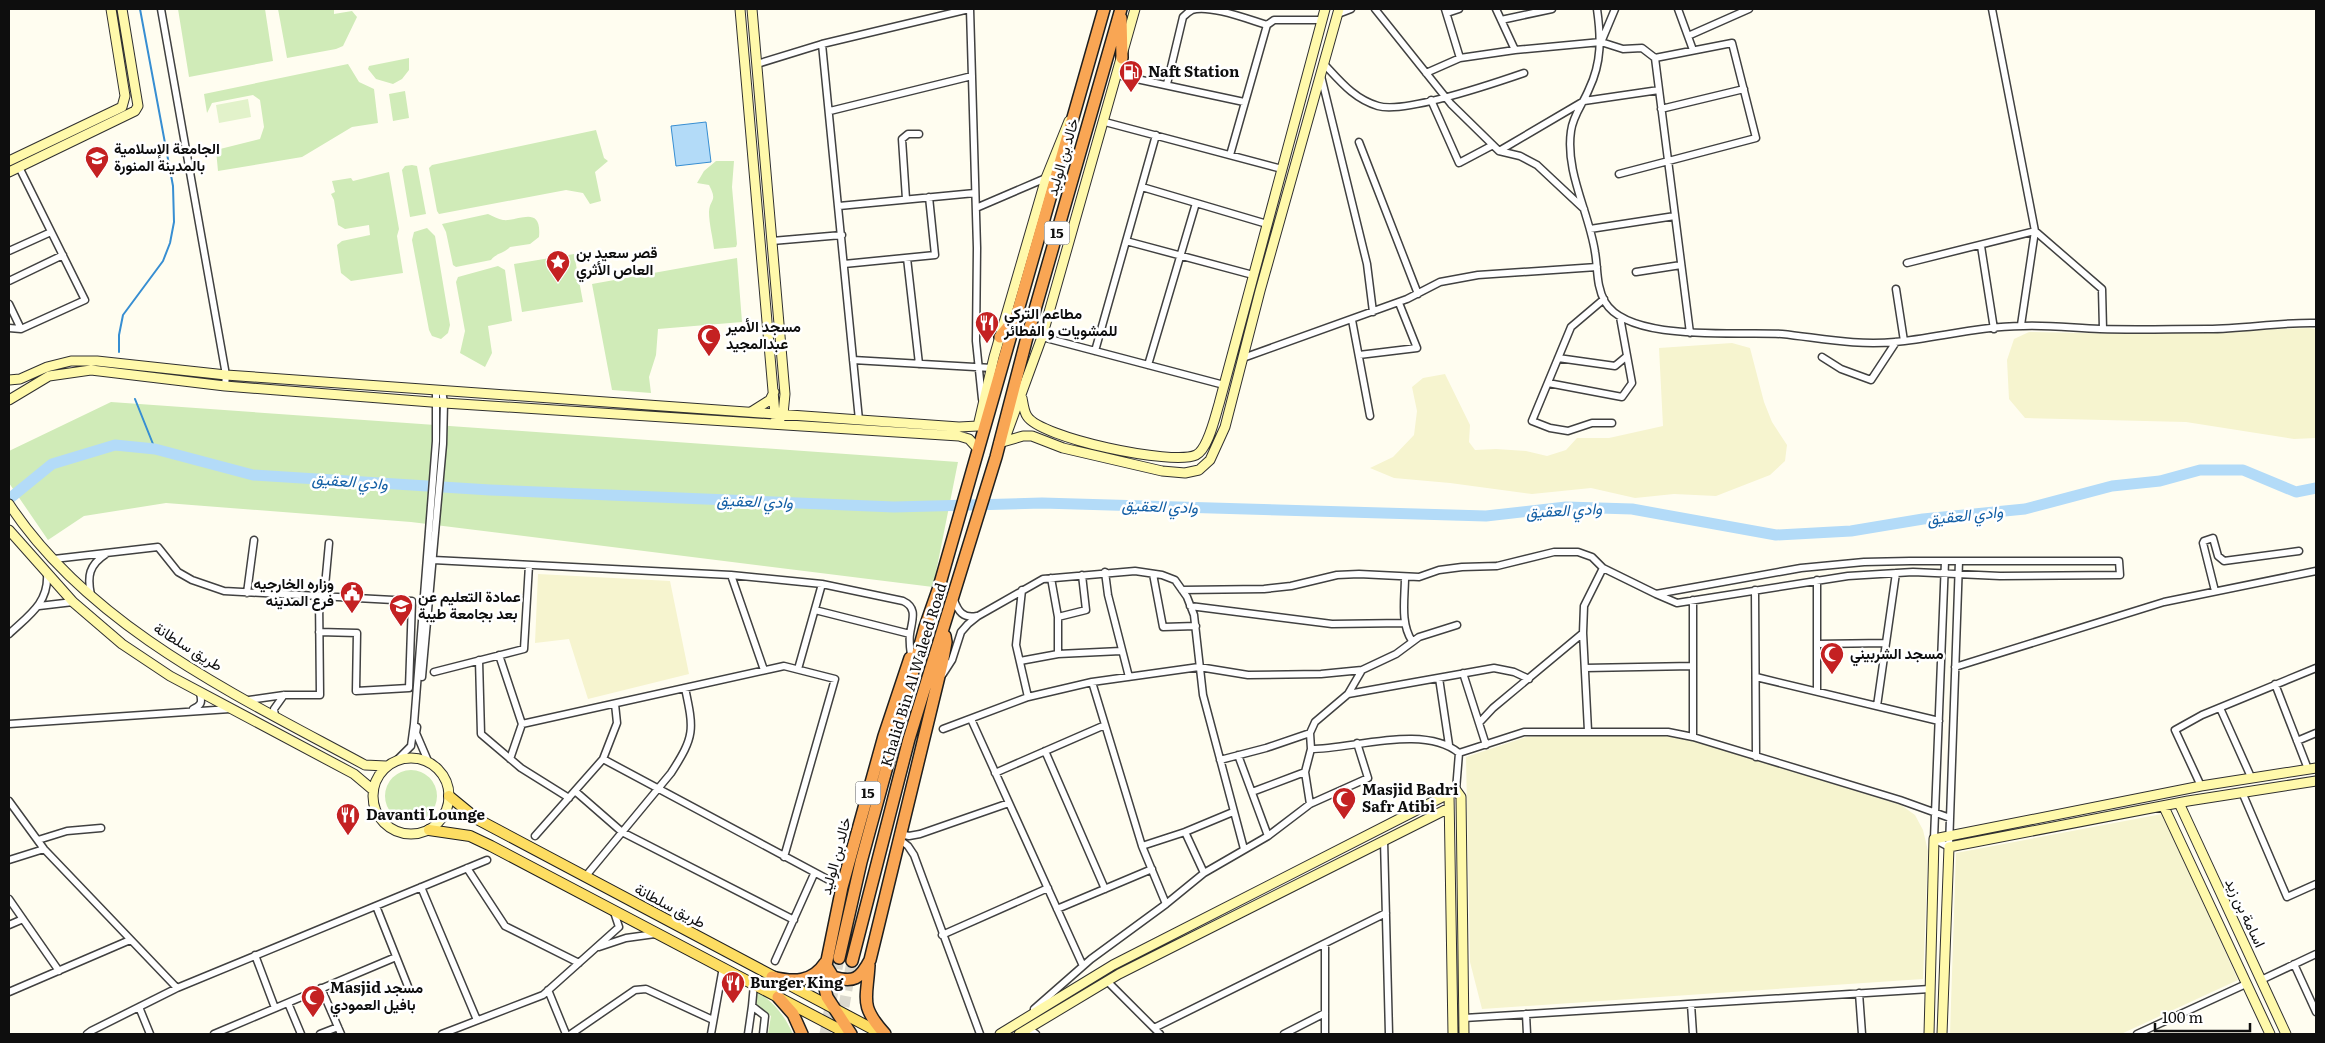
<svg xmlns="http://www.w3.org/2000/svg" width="2325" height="1043" font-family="Literata,Vazirmatn,serif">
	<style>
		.farmland { fill: #f6f4cf }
		.green { fill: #d0ebb8 }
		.pitch { fill: #e2f2ca }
		.water { fill: #b3dbf8; stroke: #378ed2 }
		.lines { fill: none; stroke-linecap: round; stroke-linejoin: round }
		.stream { stroke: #378ed2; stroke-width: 2 }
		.river { stroke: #b3dbf8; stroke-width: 11 }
		.highway-tunnel { stroke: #dbd9ce; stroke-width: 11; stroke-dasharray: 11 5.5; stroke-linecap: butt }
		.street-casing { stroke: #414141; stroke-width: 9 }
		.secondary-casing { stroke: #303030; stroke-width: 11 }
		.primary-casing { stroke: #1f1f1f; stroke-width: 12 }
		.highway-casing { stroke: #1f1f1f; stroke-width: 14 }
		.street { stroke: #fff; stroke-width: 6 }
		.secondary { stroke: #fff9ab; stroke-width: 9 }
		.primary { stroke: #fddd62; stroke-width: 10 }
		.highway { stroke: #f9a654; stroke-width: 11 }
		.labels { text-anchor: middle; stroke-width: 5; stroke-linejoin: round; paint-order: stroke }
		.shield { fill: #fff; stroke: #565656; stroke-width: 1 }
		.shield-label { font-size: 14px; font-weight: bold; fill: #0e0e0e }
		.poi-label { font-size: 15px; font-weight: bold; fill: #0e0e0e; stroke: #fff; text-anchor: start }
		.street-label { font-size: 15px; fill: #0e0e0e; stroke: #fff }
		.water-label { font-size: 16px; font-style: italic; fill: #135fa5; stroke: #fff }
	</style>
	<rect width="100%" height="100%" fill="#fffdf0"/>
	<!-- farmland -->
	<path class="farmland" d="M 2309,328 L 2316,329 L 2316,438 L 2294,439 L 2186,422 L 2025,418 L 2009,399 L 2007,360 L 2014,339 L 2029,332 L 2138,334 Z
		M 1732,343 L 1750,348 L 1764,402 L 1772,422 L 1787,445 L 1785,461 L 1770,475 L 1716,496 L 1674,494 L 1635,498 L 1591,488 L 1532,494 L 1450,483 L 1394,478 L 1370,468 L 1393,457 L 1414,435 L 1417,411 L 1412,387 L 1423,378 L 1445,374 L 1470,425 L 1469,442 L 1475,450 L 1496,449 L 1526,451 L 1547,456 L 1566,450 L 1577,438 L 1609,438 L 1663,426 L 1659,348 Z
		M 538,574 L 670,581 L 689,674 L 588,699 L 569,639 L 535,643 Z
		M 1558,735 L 1664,736 L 1690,740 L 1901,805 L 1915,815 L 1923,830 L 1928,851 L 1923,979 L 1482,1009 L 1470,962 L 1466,757 L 1526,737 Z
		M 2162,814 L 2238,980 L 2121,1034 L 1950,1034 L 1956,853 Z"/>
	<!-- green -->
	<path class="green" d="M 178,9 L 265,9 L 273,61 L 189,77 Z
		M 278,9 L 334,9 L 334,14 L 352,11 L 357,17 L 343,46 L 336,49 L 287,58 Z
		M 409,58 L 409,70 L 402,79 L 393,84 L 376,79 L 368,69 L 369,66 Z
		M 348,64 L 359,82 L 374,89 L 378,123 L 352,127 L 302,157 L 218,171 L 216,150 L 260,139 L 264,127 L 260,100 L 253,95 L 212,103 L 207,113 L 204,94 Z
		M 405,91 L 409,118 L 393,121 L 389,94 Z
		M 596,130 L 604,158 L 608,161 L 595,172 L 601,201 L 590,204 L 583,193 L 566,190 L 439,214 L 437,211 L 429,168 L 432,165 Z
		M 716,161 L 734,161 L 732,187 L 737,244 L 736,247 L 714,249 C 713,238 709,224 709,212 C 710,198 718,202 709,185 L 697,183 L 704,171 Z
		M 412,165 L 417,166 L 426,214 L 410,217 L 402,170 L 405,166 Z
		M 389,172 L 399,229 L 397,236 L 403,273 L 351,281 L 341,273 L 337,245 L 342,241 L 370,235 L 369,225 L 345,229 L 338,225 L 334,200 L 331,194 L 335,192 L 332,181 L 351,178 L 353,181 Z
		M 488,214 C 493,216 498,219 503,220 C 518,222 542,204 539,237 L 530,244 L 510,247 C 505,253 496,253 491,260 L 456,267 L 453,265 L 446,232 L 442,224 Z
		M 427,228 L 435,236 L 450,325 L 448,333 L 441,339 L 432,336 L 429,330 L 412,240 L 414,232 Z
		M 574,254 L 583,302 L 522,312 L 514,264 Z
		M 737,258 L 742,322 L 658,329 L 656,355 L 649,377 L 651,393 L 612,390 L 592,284 Z
		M 498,266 L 505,270 L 512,321 L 488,326 L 492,353 L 485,367 L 460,353 L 465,331 L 456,282 L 458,277 Z
		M 111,402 L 958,462 L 933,587 L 411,522 L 166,503 L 84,516 L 48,540 L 9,483 L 9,451 Z
		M385 796a26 26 0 1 1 52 0a26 26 0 1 1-52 0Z
		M 756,991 C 775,1003 784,1015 793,1034 L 768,1034 L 771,1016 L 755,1004 Z"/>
	<!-- pitch -->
	<path class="pitch" d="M 248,99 L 251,117 L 219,123 L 216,105 Z"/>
	<!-- water -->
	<path class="water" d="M 706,122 L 711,162 L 676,166 L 671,126 Z"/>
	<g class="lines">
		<!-- stream -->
		<path class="stream" d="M 119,352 L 119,335 L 123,315 L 163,261 L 170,243 L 174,222 L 173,186 L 140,9
			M 135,399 L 155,449"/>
		<!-- river -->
		<path class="river" d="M 9,499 L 52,464 L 115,445 L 155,449 L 253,475 L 490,490 L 894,507 L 1042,503 L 1486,516 L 1566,507 L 1632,509 L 1776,535 L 1851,531 L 1923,519 L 2025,509 L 2112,486 L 2160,481 L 2200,470 L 2243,470 L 2296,492 L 2316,488"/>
		<!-- highway-tunnel -->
		<path class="highway-tunnel" d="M 841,1023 L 852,961
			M 825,1034 L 839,958"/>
		<!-- street casing -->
		<g class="street-casing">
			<path id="street" d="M 161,9 L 226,375 L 225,386
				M 970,9 L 977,248 L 976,341 L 982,399
				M 1375,9 L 1451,104 L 1499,151 L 1520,156 L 1537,165 L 1584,209
				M 1445,9 L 1460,58
				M 1496,9 L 1515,50
				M 1597,9 C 1601,37 1602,62 1589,89 C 1583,104 1573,115 1571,131 C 1565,172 1589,212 1595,252 C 1598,269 1596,286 1605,302 C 1629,343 1740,331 1782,334 C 1820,338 1857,346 1895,342 C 1937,338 1980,326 2023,326 C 2048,325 2074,328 2100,329 C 2136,330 2172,329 2208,329 C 2244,329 2280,322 2316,323
				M 1678,9 L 1693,50
				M 1992,9 L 2035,231 L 2021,325
				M 1447,13 L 1459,9
				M 1338,14 L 1351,9
				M 1501,20 L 1552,9
				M 1688,36 L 1749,9
				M 1602,40 L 1615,9
				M 822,44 L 859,420
				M 757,64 L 822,44 L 969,9
				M 1324,64 C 1340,81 1354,99 1378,106 C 1405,114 1495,83 1524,73
				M 1426,73 L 1460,58 L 1515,50 L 1601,42 L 1623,49 L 1642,48 L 1655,58 L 1690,333
				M 1118,75 L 1244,102
				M 1321,76 L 1367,264 L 1373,312
				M 1167,84 L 1183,17 C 1185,15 1188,12 1192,10 C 1209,4 1250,20 1267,25
				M 1431,100 L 1459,163 L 1493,145
				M 1661,109 L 1744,89
				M 830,111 L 972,76
				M 1105,122 L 1282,169
				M 1359,142 L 1418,294
				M 1499,151 L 1584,101 L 1659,90
				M 1230,155 L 1267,25 L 1274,20 L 1322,20
				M 1619,174 L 1756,138 L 1732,43 L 1655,58
				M 1142,187 L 1267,224
				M 906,199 L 902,139 L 908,134 L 919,134
				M 839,206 L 975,193
				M 976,208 L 1046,178
				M 1590,229 L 1675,216
				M 772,241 L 842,235
				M 1126,241 L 1253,275
				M 1981,246 L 1994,329
				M 9,251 L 51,232
				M 907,258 L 919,364
				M 1907,263 L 2035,231 L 2102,289 L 2103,329
				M 844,264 L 935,255 L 929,197
				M 1636,272 L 1681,265
				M 9,281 L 63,255
				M 1896,289 L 1904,341
				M 1604,299 L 1571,327 L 1532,421 L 1550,428 L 1568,431 L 1592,423 L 1612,423
				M 9,304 L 21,329 L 85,300 L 19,167
				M 1352,320 L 1370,416
				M 9,328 L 21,329
				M 1042,337 L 1224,385
				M 1095,351 L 1156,135
				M 1359,355 L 1417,348 L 1399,303
				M 1822,357 L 1841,369 L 1871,380 L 1896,342
				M 1243,358 L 1407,299 L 1440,282 L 1478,275 L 1597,267
				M 1558,358 L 1615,366 L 1627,356
				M 853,360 L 992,368
				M 1148,365 L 1196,203
				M 1548,383 L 1622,397 L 1632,383 L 1620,317
				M 54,559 L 158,547 L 178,572 L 192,580 L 224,591 L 412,601 L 409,688 L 356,691 L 357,633 L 319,632
				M 433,560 L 731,575 L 822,584 L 903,601 C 918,608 912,620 910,634 C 909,641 910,648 911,655
				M 1910,561 L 2119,561 L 2120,575 L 2000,576 L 1913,572 L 1848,576 L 1677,603 L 1656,594 L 1801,568 L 1864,562 Z
				M 1945,561 L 1934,839 L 1949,847 L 1959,561
				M 1105,572 L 1108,595 L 1129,677
				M 1153,574 L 1163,627 L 1196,626
				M 731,575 L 764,670
				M 1405,577 C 1405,598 1400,623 1412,641
				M 1051,578 L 1058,617 L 1058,654
				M 1022,590 L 1016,645 L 1028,697 L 1092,682 L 1199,667 L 1248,675 L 1321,674 L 1362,670
				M 1182,590 L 1264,589 L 1291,586 L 1337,575 L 1359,574 L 1419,577 L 1439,570 L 1462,567 L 1497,566 L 1554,552 L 1578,552 L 1592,557 L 1603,568 L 1656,594
				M 1755,590 L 1756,757
				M 2215,591 L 2203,543 L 2204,541 L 2213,538 L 2218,556 L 2224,561 L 2299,551
				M 247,593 L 254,540
				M 91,595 C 87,576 89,565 106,554
				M 324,597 L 329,543
				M 954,600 C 958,611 963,619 977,616
				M 39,606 L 73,602
				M 1190,606 L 1332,624 L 1405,623
				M 815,610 L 910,634
				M 1058,617 L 1086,610 L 1082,575
				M 1457,625 L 1419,637 L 1396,654 L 1362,670 L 1348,694 L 1315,722 L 1310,733 L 1311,749 C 1353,749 1424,724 1459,753
				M 9,634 C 28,616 49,603 47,574
				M 1817,644 L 1886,643
				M 499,655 L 522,724 L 510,759
				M 479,660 L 481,734 L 521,768 L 569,798
				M 1020,661 L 1058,654 L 1121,651
				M 1955,667 L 2164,602 L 2316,571
				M 1585,668 L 1693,666
				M 798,669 L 822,584
				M 434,672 L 524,649 L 529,565
				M 1463,673 L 1486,745
				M 943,674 L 952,660 L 961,632 L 968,624 L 978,616 L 1043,579 L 1135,571 L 1162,575 L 1175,580 L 1187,597 L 1194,615 L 1203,695 L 1244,849
				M 422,677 L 443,444 L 444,403 L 442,390
				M 1756,677 L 1939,721
				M 1439,678 L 1449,745
				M 1092,682 L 1142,846
				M 2275,684 L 2308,769
				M 1817,691 L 1817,580
				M 1348,694 L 1494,668 L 1514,672 L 1529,679
				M 249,700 L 284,695 L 320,695 L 319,597
				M 1877,706 L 1896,573
				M 2220,708 L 2251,777
				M 193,709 C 202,705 202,702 200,693
				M 275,716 L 274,709 L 284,695
				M 971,719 L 1083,966
				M 1479,723 L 1493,708 L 1583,633
				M 9,724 L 230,709
				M 522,724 L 784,666 L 835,679 L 784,857
				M 417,727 L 416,733 L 428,761
				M 943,729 L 1028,697
				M 1588,731 L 1583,633 L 1584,606 L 1603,568
				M 1693,737 L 1693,600
				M 2297,741 L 2316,733
				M 1045,751 L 1105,889
				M 1238,755 L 1268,836
				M 398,759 L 411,746 L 414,724 L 436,441 L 436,390
				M 603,759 L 842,887
				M 1220,760 L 1266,748 L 1310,733
				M 995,773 L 1105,725
				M 2201,786 L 2175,730 L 2202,715 L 2316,668
				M 1456,790 L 1459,753 L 1524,732 L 1668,732 L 1693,737 L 1900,800 L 1950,818
				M 575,791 L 622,832 L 794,920
				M 1252,792 L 1305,772
				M 2242,792 L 2287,897 L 2316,884
				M 9,801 L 44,849 L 177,988
				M 1310,804 L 1305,772 L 1311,749
				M 1185,832 L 1204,873
				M 900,834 L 909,836 L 920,834 L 1009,803
				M 535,836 L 603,759 L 617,723 L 615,704
				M 899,839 L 908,846 L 914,855 L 980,1034
				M 38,840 L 67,831 L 101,828
				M 1384,840 L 1389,1034
				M 9,860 L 44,849
				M 467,868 L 505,926 L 579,963
				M 585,877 L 671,773 C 695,736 694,730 685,688
				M 421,887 L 477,1020
				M 9,899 L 59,971
				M 1166,904 L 1204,873 L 1268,836 L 1310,804 L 1368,778 L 1357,743
				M 376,906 L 409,989
				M 1057,909 L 1152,869
				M 9,925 L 23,919
				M 942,935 L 1048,888
				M 1325,944 L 1325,1034
				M 599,947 L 626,938 L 655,934
				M 255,955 L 275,1008
				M 775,961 L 814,874
				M 2294,964 L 2316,1012
				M 2261,980 L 2316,954
				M 1107,981 L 1160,1034
				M 754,984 L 752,1006 L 765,1016 L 763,1034
				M 321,988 L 341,1034
				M 548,990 L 566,1034
				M 9,992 L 130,940
				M 1859,993 L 1862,1034
				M 288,1003 L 301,1034
				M 1691,1004 L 1693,1034
				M 139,1007 L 150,1034
				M 1034,1009 L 1091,959 L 1166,904 L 1142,846 L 1185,832 L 1233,812
				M 1526,1014 L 1527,1034
				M 1464,1018 L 1930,989
				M 1028,1028 L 1036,1034
				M 1154,1028 L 1386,913
				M 87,1034 L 91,1031 L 177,988 L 487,860
				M 214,1034 L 396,957
				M 320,1034 L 338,1027
				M 442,1034 L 543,995 L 619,927 L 614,912
				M 571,1034 L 635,990 L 646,989 L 713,1020
				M 711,1034 L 723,967
				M 748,1034 L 752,1006
				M 1284,1034 L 1325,1013
				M 2137,1034 L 2246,984"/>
		</g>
		<!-- secondary casing -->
		<g class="secondary-casing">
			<path id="secondary" d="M 740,9 L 775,414 L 777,424 L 783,414 L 785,394 L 752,9
				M 9,161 L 122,107 L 125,96 L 111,9
				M 9,172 L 135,111 L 138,106 L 122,9
				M 9,380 L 20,379 L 47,367 L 71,361 L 97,361 L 226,375 L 959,427 L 978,426 L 986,422
				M 1022,398 C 1023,403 1024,412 1027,416 C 1040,438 1173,466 1196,455 C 1208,449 1215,417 1219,404 L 1325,9
				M 9,400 L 49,376 L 91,370 L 225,386 L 444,403 L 959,436 L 969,439 L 978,449
				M 751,412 L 770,400 L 774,392
				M 978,426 L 994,357 L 1046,178 L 1069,121
				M 1004,441 L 1042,337 L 1135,9
				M 999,443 L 1023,436 L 1032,436 L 1063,448 L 1162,471 L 1185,473 L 1199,470 L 1210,460 L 1225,427 L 1260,291 L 1339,9
				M 9,504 C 91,628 238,696 365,765 L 386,766
				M 9,530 L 73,602 L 122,644 L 170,676 L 354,774 L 373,790
				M373 796a38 38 0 1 1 76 0a38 38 0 1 1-76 0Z
				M 1449,794 L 1453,1034
				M 2179,803 L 2286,1034
				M 2164,807 L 2270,1034
				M 1000,1034 L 1113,965 L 1456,790 L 1461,797 L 1464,1034
				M 1019,1034 L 1119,974 L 1449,808
				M 1929,1034 L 1934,839 L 2201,786 L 2316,768
				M 1942,1034 L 1949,847 L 2188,801 L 2316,781"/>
		</g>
		<!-- primary casing -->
		<g class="primary-casing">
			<path id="primary" d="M 449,796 L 477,819 L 882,1034
				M 429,830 L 470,836 L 491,846 L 848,1034"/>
		</g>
		<!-- highway casing -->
		<g class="highway-casing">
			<path id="highway" d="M 1121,18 L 1122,58
				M 1000,337 L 1013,321
				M 839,958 L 861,862 L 925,627 L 939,587 L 1104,9
				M 852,961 L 909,739 L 996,457 L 1026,341 L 1121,9
				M 825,964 L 833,977 C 854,983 860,979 870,960 L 942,664 L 946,642 L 945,636
				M 869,965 C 867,1000 859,1005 885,1034
				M 772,977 C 793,982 812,983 825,963
				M 778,997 L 793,1014 L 802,1034
				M 851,1034 L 827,997 L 823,980 L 842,887 L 884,736 L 910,658"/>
		</g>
		<!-- street -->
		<use href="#street" class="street"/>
		<!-- secondary -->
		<use href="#secondary" class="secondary"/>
		<!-- primary -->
		<use href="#primary" class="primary"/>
		<!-- highway -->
		<use href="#highway" class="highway"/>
	</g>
	<!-- icons -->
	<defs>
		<g id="fuel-pin" transform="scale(1.25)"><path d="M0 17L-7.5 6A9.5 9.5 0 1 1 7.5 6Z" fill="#c42122" stroke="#fff"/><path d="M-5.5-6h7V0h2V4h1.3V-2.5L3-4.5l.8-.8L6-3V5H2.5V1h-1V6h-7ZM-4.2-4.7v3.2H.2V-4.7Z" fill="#fff"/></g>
		<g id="university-pin" transform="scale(1.25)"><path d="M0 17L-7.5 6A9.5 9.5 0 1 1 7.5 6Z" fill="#c42122" stroke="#fff"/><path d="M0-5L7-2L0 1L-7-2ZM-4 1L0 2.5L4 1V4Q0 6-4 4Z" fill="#fff"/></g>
		<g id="sight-pin" transform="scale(1.25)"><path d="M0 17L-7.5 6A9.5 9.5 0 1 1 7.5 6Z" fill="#c42122" stroke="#fff"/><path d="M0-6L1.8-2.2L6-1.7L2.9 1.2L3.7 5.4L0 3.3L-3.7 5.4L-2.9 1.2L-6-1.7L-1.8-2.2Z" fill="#fff"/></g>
		<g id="restaurant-pin" transform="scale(1.25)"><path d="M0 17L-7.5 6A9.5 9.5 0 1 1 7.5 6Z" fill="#c42122" stroke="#fff"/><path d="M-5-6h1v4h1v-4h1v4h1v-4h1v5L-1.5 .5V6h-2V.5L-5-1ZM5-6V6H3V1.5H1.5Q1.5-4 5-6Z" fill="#fff"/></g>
		<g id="mosque-pin" transform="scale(1.25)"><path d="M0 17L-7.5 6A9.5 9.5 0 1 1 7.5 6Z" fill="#c42122" stroke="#fff"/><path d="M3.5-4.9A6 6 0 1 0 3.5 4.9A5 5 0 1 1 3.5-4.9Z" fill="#fff"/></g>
		<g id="civic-pin" transform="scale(1.25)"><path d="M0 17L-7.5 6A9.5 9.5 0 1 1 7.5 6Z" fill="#c42122" stroke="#fff"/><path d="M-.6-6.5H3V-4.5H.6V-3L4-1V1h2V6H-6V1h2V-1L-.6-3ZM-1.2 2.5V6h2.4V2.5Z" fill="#fff"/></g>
	</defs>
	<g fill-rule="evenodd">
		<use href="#fuel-pin" x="1131" y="72"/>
		<use href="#university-pin" x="97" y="158"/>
		<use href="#sight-pin" x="558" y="262"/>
		<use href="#restaurant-pin" x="987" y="323"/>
		<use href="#mosque-pin" x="709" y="336"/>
		<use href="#civic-pin" x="352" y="593"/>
		<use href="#university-pin" x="401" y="606"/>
		<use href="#mosque-pin" x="1832" y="654"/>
		<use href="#mosque-pin" x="1344" y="799"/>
		<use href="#restaurant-pin" x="348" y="815"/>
		<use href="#restaurant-pin" x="733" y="983"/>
		<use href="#mosque-pin" x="313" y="997"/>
	</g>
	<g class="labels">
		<!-- shield labels -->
		<g class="shield">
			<rect x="1044.5" y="221.5" width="25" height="23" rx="4"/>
			<rect x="855.5" y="781.5" width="25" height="23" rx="4"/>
		</g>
		<g class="shield-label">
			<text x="1057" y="238">15</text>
			<text x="868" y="798">15</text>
		</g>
		<!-- poi labels -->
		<g class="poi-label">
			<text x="1148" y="77">Naft Station</text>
			<text x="114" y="154">الجامعة الإسلامية<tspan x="114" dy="17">بالمدينة المنورة</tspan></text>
			<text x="576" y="258">قصر سعيد بن<tspan x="576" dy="17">العاص الأثري</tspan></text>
			<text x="1004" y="319">مطاعم التركي<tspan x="1004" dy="17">للمشويات و الفطائر</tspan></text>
			<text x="726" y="332">مسجد الأمير<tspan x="726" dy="17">عبدالمجيد</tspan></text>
			<text x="334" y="589" text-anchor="end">وزاره الخارجيه<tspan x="334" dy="17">فرع المدينه</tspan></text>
			<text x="418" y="602">عمادة التعليم عن<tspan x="418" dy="17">بعد بجامعة طيبة</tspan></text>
			<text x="1850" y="659">مسجد الشربيني</text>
			<text x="1362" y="795">Masjid Badri<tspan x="1362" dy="17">Safr Atibi</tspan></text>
			<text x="366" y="820">Davanti Lounge</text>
			<text x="750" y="988">Burger King</text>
			<text x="330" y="993">Masjid مسجد<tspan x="330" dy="17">بافيل العمودي</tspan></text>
		</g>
		<!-- street labels -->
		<g class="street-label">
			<text transform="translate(1063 157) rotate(-74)" y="5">خالد بن الوليد</text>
			<text transform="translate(188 647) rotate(32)" y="5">طريق سلطانة</text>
			<text transform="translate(914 675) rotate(-73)" y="5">Khalid Bin Al Waleed Road</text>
			<text transform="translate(836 856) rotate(-75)" y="5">خالد بن الوليد</text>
			<text transform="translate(670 906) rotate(28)" y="5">طريق سلطانة</text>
			<text transform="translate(2245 913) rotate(65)" y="5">اسامة بن زید</text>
		</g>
		<!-- water labels -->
		<g class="water-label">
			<text transform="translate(350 481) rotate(4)" y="6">وادي العقيق</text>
			<text transform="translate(755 501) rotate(2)" y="6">وادي العقيق</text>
			<text transform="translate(1160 506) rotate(2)" y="6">وادي العقيق</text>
			<text transform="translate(1564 510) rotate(-3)" y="6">وادي العقيق</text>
			<text transform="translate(1965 515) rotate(-6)" y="6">وادي العقيق</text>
		</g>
	</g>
	<!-- border -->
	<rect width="2325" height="1043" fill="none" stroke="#0e0e0e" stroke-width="20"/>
	<!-- scale -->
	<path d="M2155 1023v8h95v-8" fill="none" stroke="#0e0e0e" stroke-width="2.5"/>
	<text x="2162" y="1023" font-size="15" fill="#0e0e0e" stroke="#ffffff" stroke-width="4" paint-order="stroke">100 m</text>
</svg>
